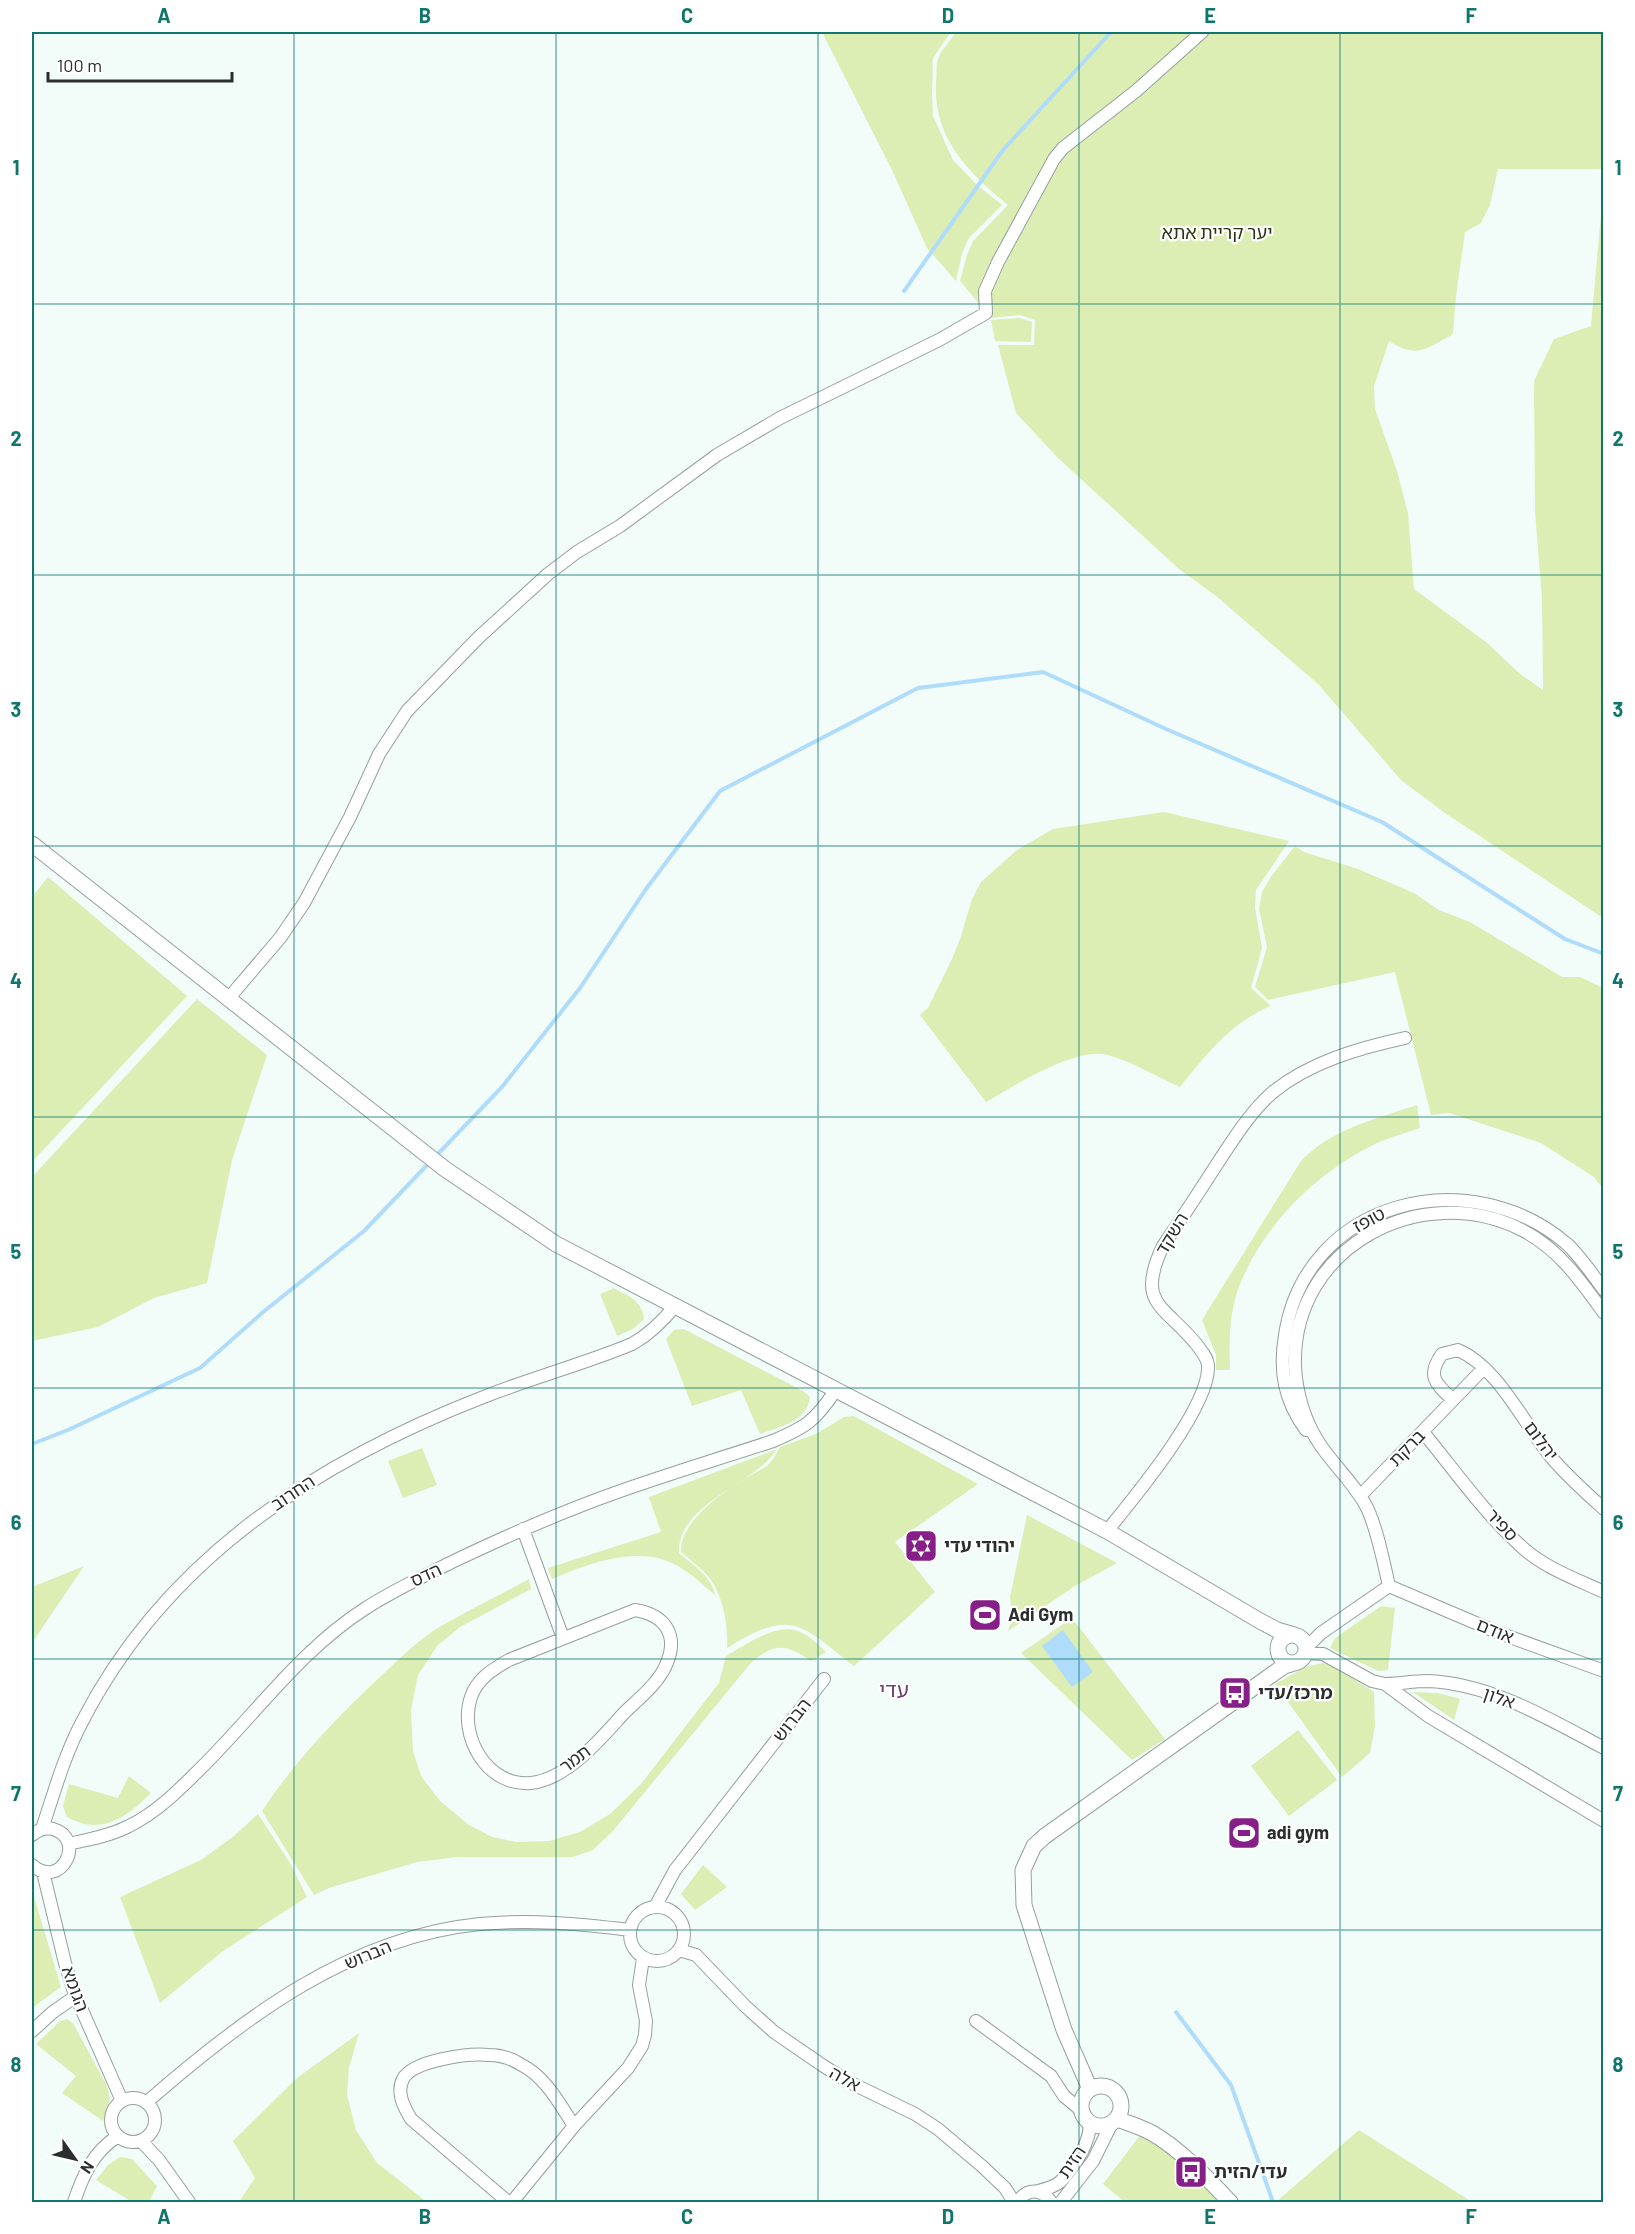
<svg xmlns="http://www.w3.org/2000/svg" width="1635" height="2234" font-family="Barlow,'Noto Sans Hebrew',sans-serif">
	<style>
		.green { fill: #dceeb4 }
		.water { fill: #b0dcfb }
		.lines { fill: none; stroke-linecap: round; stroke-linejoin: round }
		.stream { stroke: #b0dcfb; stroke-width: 4 }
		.minor-casing { stroke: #959f9d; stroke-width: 14 }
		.tertiary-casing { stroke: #959f9d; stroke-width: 17 }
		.minor { stroke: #fff; stroke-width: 12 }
		.tertiary { stroke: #fff; stroke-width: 15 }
		.grid { fill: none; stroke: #0f766e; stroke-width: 1.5; stroke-opacity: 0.55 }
		.labels { text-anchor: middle; stroke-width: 4.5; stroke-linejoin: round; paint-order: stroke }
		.park-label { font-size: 18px; fill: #2a3312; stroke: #fff }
		.street-label { font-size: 18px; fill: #2b2e2e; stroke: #fff }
		.poi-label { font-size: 18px; font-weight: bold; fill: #2b2e2e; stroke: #fff; text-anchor: start }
		.quarter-label { font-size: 21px; fill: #724072; stroke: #fff }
		.neatline { fill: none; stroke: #0f766e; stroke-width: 2 }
		.grid-label { font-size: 20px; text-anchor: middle; font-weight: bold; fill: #0f766e }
	</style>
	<rect width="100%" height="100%" fill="#f2fcf9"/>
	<!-- green -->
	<path class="green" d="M 822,32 L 951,32 L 933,58 L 932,94 L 933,116 L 953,160 L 976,184 L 1002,205 L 969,238 L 962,253 L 956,281 L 927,248 L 892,170 Z
		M 956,32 L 1603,32 L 1603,182 L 1602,169 L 1498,169 L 1490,205 L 1481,223 L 1465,232 L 1456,296 L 1453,334 C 1426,349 1418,359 1389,341 L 1374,386 L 1375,409 L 1397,471 L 1408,513 L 1414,589 L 1486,642 L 1519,673 L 1543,690 L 1542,599 L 1535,511 L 1534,381 L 1554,339 L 1591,326 L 1603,192 L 1603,918 L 1445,813 L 1401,780 L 1318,684 L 1216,596 L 1179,569 L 1058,458 L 1016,413 L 998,345 L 1034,345 L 1035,320 L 1020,315 L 991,318 L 960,281 L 967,255 L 973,241 L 1008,205 C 968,172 933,138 936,82 C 937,75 936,65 938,59 C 941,50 951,40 956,32 Z
		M 1019,318 L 1032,322 L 1031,342 L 995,341 L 991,320 Z
		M 1164,812 L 1289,841 L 1256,890 L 1255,908 L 1262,948 L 1251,988 L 1271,1006 C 1231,1022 1206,1055 1180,1087 C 1157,1077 1133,1062 1108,1055 C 1076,1046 1014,1086 986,1102 L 920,1015 L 928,1008 L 952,959 L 960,939 L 972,899 L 981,882 L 1017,850 L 1053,829 Z
		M 1295,846 L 1304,852 L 1358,869 L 1414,893 L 1439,910 L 1470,922 L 1562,977 L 1580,977 L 1603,988 L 1603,1189 L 1594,1177 L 1541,1143 L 1449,1113 L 1431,1115 L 1395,972 L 1268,1000 L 1255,987 L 1267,947 L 1259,909 L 1262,892 L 1270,878 Z
		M 48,877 L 187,996 L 32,1162 L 32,897 Z
		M 197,999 L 267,1055 L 232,1160 L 207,1283 L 154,1298 L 98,1327 L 32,1341 L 32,1177 Z
		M 1417,1105 L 1420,1128 C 1406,1133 1391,1137 1377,1143 C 1317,1172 1266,1222 1240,1284 C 1229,1311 1229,1342 1230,1370 L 1216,1370 L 1216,1355 L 1202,1320 L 1301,1161 C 1331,1129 1376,1119 1417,1105 Z
		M 614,1288 C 628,1296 643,1301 644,1319 L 633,1329 L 617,1336 L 600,1294 Z
		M 684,1329 L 803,1391 L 810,1397 C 807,1422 780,1427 760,1434 L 741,1390 L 692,1406 L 666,1339 L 674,1330 Z
		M 854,1416 L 978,1484 L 895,1542 L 935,1592 L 854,1666 C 799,1623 792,1608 727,1648 C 728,1624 723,1593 707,1575 C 699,1567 690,1559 681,1552 C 680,1520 726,1490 751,1475 C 756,1472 762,1470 767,1466 C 773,1460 776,1454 780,1447 L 816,1434 L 844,1417 Z
		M 422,1448 L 437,1485 L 403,1498 L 388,1461 Z
		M 777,1449 C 756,1484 677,1503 679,1553 C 693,1565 712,1577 715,1595 C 703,1585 692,1574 678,1566 C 639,1544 590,1563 552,1579 L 548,1568 L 661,1532 L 649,1497 Z
		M 1027,1515 L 1117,1563 L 1075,1586 L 1008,1631 L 1012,1620 L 1010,1597 Z
		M 84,1566 L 34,1640 L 32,1645 L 32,1587 Z
		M 529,1579 L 531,1589 L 460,1627 L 437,1646 L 418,1675 L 411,1711 L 413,1751 L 421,1776 L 440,1801 L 469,1825 L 492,1837 L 516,1842 L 549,1841 L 580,1832 L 610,1814 L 641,1784 L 719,1683 L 726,1656 C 744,1646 778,1621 800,1632 C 810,1636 819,1645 826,1652 L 811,1661 C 786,1644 774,1642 750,1664 L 612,1832 L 593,1850 L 573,1857 L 458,1857 L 417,1862 L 329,1888 L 314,1895 L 262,1811 C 295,1761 336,1718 380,1677 C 397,1661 416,1642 436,1629 C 466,1611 498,1596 529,1579 Z
		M 1381,1606 L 1395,1608 L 1388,1670 L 1378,1671 L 1330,1648 L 1335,1638 Z
		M 1072,1618 L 1165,1739 L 1132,1760 L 1021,1653 Z
		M 1323,1663 L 1334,1667 L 1374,1692 L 1375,1726 L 1370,1753 L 1342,1777 L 1275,1684 L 1306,1667 Z
		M 1413,1692 L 1438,1693 L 1460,1699 L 1454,1720 Z
		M 1298,1730 L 1337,1780 L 1289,1816 L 1251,1766 Z
		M 129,1776 L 151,1793 C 126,1818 101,1836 67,1817 L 63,1806 L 69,1784 L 118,1798 Z
		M 258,1814 L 290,1863 L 307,1897 L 223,1951 L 160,2003 L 120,1897 L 201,1860 L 234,1836 Z
		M 703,1865 L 727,1887 L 695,1910 L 681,1894 Z
		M 32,1893 L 35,1900 L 61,1987 L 32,2008 Z
		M 67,2019 L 73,2023 L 107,2086 L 110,2099 L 103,2121 L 62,2093 L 76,2076 L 36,2044 L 60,2021 Z
		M 359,2033 L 349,2068 L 347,2095 L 356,2130 L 377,2163 L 427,2202 L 239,2202 L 255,2178 L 233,2141 L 297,2078 Z
		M 1359,2130 L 1472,2202 L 1276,2202 Z
		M 1141,2134 C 1169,2154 1201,2175 1223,2202 L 1125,2202 L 1103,2184 Z
		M 120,2157 L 132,2159 L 157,2186 L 149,2202 L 132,2202 L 96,2180 L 108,2165 Z"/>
	<!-- water -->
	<path class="water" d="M 1063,1630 L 1093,1672 L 1072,1687 L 1042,1646 Z"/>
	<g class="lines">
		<!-- stream -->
		<path class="stream" d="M 904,291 L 1003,150 L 1111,32
			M 435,1157 L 502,1087 L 580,988 L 646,889 L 720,791 L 918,688 L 1043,672 L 1166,729 L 1382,822 L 1565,939 L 1604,954
			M 32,1444 L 68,1430 L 200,1368 L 262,1313 L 364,1231 L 430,1162
			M 1176,2012 L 1231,2085 L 1273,2202"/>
		<!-- minor casing -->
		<g class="minor-casing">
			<path id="minor" d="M 228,999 L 280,938 L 304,903 L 350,817 L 379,754 L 407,711 L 479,637 L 548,574 L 577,552 L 620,526 L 717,455 L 780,418 L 939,340 L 986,313 L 985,291 L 998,262 L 1054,159 L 1063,148 L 1136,91 L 1202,32
				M 1453,1400 C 1436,1384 1426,1376 1442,1354 L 1458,1350 C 1498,1367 1524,1424 1551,1457 C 1567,1476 1585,1492 1604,1509
				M 1306,1430 C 1284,1400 1279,1371 1285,1335 C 1306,1200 1469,1160 1567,1244 C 1581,1257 1592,1274 1604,1290
				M 1423,1432 C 1455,1471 1485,1514 1523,1548 C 1545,1568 1576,1579 1604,1592
				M 1360,1496 L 1484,1368
				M 523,1529 L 563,1638
				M 1107,1531 C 1133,1499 1211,1406 1208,1365 C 1207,1357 1202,1352 1197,1345 C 1165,1305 1135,1305 1163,1246 C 1182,1218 1201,1189 1219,1161 C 1235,1137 1251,1111 1273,1092 C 1310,1062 1359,1048 1405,1038
				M 1389,1586 C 1384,1564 1376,1523 1365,1504 C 1353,1483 1335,1466 1321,1446 C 1305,1423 1296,1393 1295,1365 C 1292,1247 1421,1179 1522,1230 C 1559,1249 1580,1280 1604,1313
				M 1389,1586 L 1499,1633 L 1604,1671
				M 635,1610 C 666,1615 679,1636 666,1665 C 658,1684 638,1699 624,1713 C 601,1738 568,1779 531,1783 C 487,1787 458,1736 471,1697 C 477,1679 493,1669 509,1660 Z
				M 1306,1648 L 1321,1633 L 1389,1586
				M 1305,1653 L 1323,1654 L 1372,1681 L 1385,1684 L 1428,1716 L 1604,1821
				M 1385,1684 C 1399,1684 1413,1681 1427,1681 C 1490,1683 1549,1719 1604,1748
				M 42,1829 C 54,1793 64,1756 82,1722 C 166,1558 318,1461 486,1396 C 534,1377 584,1364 632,1344 C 650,1334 662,1322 675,1306
				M 32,1835 C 38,1830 45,1827 53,1829 C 87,1839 61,1891 32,1865
				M 69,1844 C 89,1839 110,1836 129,1826 C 156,1813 179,1790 200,1769 C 255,1715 300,1650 366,1608 C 394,1590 424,1576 454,1561 C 494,1542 534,1524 575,1508 C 639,1482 707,1463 773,1441 C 806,1427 815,1421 835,1391
				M 43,1872 L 65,1963 L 74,1992 L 122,2101
				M 655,1907 L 675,1870 L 824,1679
				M630 1934a27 27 0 1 1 54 0a27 27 0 1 1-54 0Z
				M 679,1950 L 696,1955 L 745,2006 L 774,2032 L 822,2065 L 847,2081 L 915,2114 L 938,2129 L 983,2167 L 1005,2188 L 1014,2202
				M 976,2021 L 1051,2076 L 1064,2096 L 1082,2111
				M 32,2031 L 53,2012 L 76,1996
				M111 2120a22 22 0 1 1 44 0a22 22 0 1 1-44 0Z
				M 147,2102 C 242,2019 349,1937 480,1924 C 530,1919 580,1924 630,1930
				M 141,2141 L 159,2160 L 189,2202
				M 1038,2191 C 1046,2189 1054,2187 1060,2182 C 1071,2171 1097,2134 1087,2120
				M 74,2202 C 83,2175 93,2152 118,2136
				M 508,2202 L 411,2119 C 404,2107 396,2093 403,2079 C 413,2060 469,2053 489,2055 C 500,2055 512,2059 520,2064 C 546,2077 559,2103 574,2126
				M 512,2202 L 574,2126 L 628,2068 L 642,2046 L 645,2035 L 646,2021 L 639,1985 L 643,1958
				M 1018,2202 C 1026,2188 1042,2188 1051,2202
				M 1061,2202 L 1093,2161 L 1112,2123"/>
		</g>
		<!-- tertiary casing -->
		<g class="tertiary-casing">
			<path id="tertiary" d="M 32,844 L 445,1169 L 556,1244 L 1107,1531 L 1260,1621 L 1277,1630 L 1294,1635
				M1278 1649a14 14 0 1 1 28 0a14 14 0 1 1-28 0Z
				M1081 2106a20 20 0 1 1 40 0a20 20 0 1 1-40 0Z
				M 1090,2089 L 1064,2030 L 1024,1905 L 1023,1870 L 1034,1846 L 1045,1836 L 1267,1678 L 1284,1666 L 1294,1663
				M 1117,2119 C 1128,2123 1141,2127 1152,2133 C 1180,2149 1208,2179 1230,2202"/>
		</g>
		<!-- minor -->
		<use href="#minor" class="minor"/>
		<!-- tertiary -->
		<use href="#tertiary" class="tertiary"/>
	</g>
	<!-- grid -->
	<path class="grid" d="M 294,32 L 294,2202M 556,32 L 556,2202M 818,32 L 818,2202M 1079,32 L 1079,2202M 1340,32 L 1340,2202M 32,304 L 1604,304M 32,575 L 1604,575M 32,846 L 1604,846M 32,1117 L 1604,1117M 32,1388 L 1604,1388M 32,1659 L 1604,1659M 32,1930 L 1604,1930"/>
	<!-- icons -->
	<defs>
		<g id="synagogue-square" transform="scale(1.725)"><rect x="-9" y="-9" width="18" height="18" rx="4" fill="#862088" stroke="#fff"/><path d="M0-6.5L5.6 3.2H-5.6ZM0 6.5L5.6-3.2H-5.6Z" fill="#fff"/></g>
		<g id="stadium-square" transform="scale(1.725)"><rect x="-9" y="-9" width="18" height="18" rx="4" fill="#862088" stroke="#fff"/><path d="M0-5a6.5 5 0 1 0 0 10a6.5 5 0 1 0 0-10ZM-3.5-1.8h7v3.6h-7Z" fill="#fff"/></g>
		<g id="bus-square" transform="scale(1.725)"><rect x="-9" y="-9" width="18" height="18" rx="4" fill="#862088" stroke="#fff"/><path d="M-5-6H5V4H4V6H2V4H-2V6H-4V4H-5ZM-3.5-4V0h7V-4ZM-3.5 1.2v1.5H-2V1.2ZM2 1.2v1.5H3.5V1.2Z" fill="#fff"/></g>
	</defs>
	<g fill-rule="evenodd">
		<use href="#synagogue-square" x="921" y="1546"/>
		<use href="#stadium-square" x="985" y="1615"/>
		<use href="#bus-square" x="1235" y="1693"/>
		<use href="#stadium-square" x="1244" y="1833"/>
		<use href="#bus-square" x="1191" y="2172"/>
	</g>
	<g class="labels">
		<!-- park labels -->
		<g class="park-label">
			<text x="1217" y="239">יער קריית אתא</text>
		</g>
		<!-- street labels -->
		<g class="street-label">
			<text transform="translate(1369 1220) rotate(-28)" y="6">טופז</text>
			<text transform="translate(1172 1234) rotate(-59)" y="6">השקד</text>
			<text transform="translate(1541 1441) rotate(53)" y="6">יהלום</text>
			<text transform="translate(1407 1448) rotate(-46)" y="6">ברקת</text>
			<text transform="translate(293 1493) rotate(-34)" y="6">החרוב</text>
			<text transform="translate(1502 1525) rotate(47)" y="6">ספיר</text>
			<text transform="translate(426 1575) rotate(-25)" y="6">הדס</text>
			<text transform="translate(1495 1631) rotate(22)" y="6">אודם</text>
			<text transform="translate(1499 1698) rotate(19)" y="6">אלון</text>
			<text transform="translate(792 1720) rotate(-52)" y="6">הברוש</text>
			<text transform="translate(575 1759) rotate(-37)" y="6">תמר</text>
			<text transform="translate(368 1955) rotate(-23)" y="6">הברוש</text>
			<text transform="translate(75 1989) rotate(70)" y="6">הגומא</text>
			<text transform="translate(845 2079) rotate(29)" y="6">אלה</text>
			<text transform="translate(1072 2162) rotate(-56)" y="6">הזית</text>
		</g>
		<!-- poi labels -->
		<g class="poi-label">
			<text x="944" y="1552">יהודי עדי</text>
			<text x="1008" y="1621">Adi Gym</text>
			<text x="1258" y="1699">מרכז/עדי</text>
			<text x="1267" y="1839">adi gym</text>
			<text x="1214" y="2178">עדי/הזית</text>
		</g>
		<!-- quarter labels -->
		<g class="quarter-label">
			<text x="894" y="1697">עדי</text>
		</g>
	</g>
	<!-- border -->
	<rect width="1635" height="2234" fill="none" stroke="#ffffff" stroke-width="66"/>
	<!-- north arrow -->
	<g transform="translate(75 2159) rotate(124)" stroke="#ffffff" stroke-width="4.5" paint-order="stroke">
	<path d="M0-4.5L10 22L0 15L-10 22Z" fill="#2b2e2e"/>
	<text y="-9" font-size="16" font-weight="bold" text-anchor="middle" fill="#2b2e2e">N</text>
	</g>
	<!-- scale -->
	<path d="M48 72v9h184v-9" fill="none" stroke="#2b2e2e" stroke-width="3"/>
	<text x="57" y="72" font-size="18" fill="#2b2e2e" stroke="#ffffff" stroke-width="4.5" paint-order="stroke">100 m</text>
	<rect x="33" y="33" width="1569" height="2168" class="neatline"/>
	<g class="grid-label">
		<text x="164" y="23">A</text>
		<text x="425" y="23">B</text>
		<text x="687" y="23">C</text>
		<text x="948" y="23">D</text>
		<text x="1210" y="23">E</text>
		<text x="1471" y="23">F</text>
		<text x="16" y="175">1</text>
		<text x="1618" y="175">1</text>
		<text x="16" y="446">2</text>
		<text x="1618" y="446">2</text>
		<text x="16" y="717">3</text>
		<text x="1618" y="717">3</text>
		<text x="16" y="988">4</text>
		<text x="1618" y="988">4</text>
		<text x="16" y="1259">5</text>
		<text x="1618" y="1259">5</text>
		<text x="16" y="1530">6</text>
		<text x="1618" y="1530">6</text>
		<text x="16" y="1801">7</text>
		<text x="1618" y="1801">7</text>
		<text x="16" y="2072">8</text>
		<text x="1618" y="2072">8</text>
		<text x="164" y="2224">A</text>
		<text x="425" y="2224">B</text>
		<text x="687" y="2224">C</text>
		<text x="948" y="2224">D</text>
		<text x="1210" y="2224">E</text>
		<text x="1471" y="2224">F</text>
	</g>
</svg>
